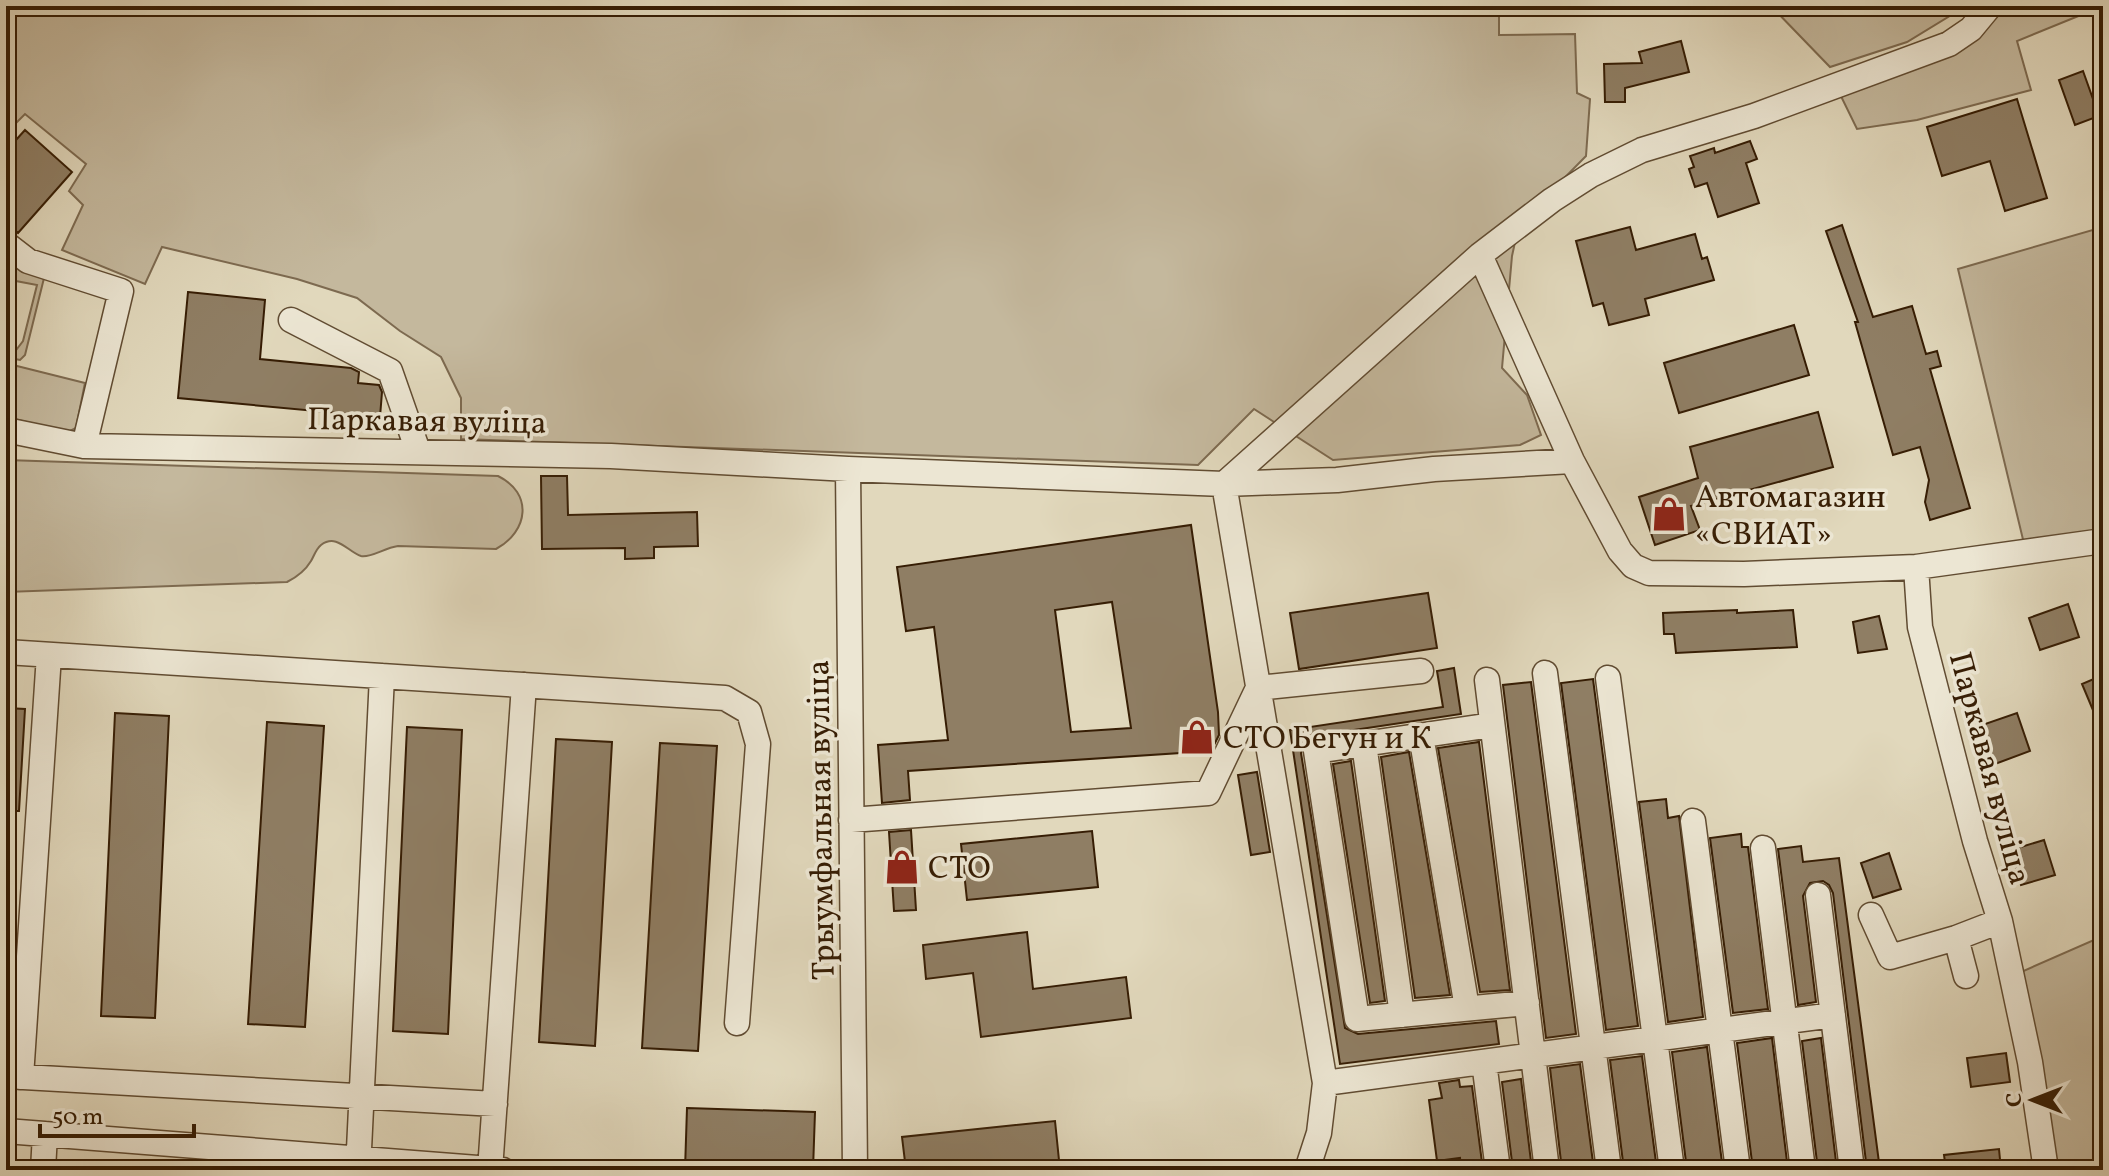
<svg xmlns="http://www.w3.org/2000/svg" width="2109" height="1176" font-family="Vollkorn,serif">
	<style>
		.green { fill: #c4b89d; stroke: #7d6a50; stroke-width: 2 }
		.building { fill: #8f7e64; stroke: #361d04; stroke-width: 2; fill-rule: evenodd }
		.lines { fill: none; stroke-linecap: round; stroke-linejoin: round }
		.minor-casing { stroke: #614c32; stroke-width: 27 }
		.minor { stroke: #ece6d3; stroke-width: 24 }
		.labels { text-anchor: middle; stroke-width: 7; stroke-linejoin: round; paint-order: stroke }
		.street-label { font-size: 32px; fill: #361d04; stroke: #ece6d3 }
		.poi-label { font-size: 32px; fill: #361d04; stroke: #ece6d3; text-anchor: start }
	</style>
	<rect width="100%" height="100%" fill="#e1d8bc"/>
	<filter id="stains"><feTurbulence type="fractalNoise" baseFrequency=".0025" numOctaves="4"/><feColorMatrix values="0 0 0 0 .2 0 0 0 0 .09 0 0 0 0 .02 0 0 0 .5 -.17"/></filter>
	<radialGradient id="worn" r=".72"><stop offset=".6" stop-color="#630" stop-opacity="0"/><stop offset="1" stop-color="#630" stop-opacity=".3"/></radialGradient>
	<!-- green -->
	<path class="green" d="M 20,6 L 1499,6 L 1499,35 L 1575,34 L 1577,93 L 1590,99 L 1586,156 L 1519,224 L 1512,256 L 1502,368 L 1527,395 L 1541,435 L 1520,445 L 1333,460 L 1254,409 L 1198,465 L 461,439 L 461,398 L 441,357 L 400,331 L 357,298 L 297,279 L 162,247 L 145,284 L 62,250 L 83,205 L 69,191 L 86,164 L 25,114 L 6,133 L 6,23 Z
		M 1771,6 L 1966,6 L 1907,42 L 1830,67 Z
		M 1990,6 L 2103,6 L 2017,41 L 2031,90 L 1917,120 L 1857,129 L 1836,86 L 1949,44 Z
		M 2103,227 L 2103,541 L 2026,552 L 1958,269 Z
		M 6,255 L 45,274 L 25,355 L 20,360 L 10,358 L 23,341 L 37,285 L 16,281 L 6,271 Z
		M 17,366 L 85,383 L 76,428 L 68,432 L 6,417 L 6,372 Z
		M 6,460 L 498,476 C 533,493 529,531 496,549 L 398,546 C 384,548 371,558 361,556 C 348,552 337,533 321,545 C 316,549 314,556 311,561 C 305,571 297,577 287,582 L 6,592 Z
		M 2103,936 L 2103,1170 L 2046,1170 L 2012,976 Z"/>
	<!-- building -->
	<path class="building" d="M 1681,41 L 1689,72 L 1625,88 L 1625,102 L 1605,102 L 1604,64 L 1642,63 L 1639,52 Z
		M 2083,71 L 2099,116 L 2075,125 L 2059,80 Z
		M 2017,99 L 2047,198 L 2005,211 L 1990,161 L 1942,176 L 1927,127 Z
		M 25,130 L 72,172 L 18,233 L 6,222 L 6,151 Z
		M 1750,141 L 1757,159 L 1746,163 L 1759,203 L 1718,217 L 1707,183 L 1695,187 L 1689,169 L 1694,167 L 1690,156 L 1714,148 L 1715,153 Z
		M 1842,225 L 1873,317 L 1912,306 L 1926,354 L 1937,351 L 1941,366 L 1930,369 L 1970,508 L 1930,520 L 1925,502 L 1929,480 L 1920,447 L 1893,455 L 1855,322 L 1858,322 L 1826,231 Z
		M 1630,227 L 1636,250 L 1695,234 L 1702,259 L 1707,257 L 1714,280 L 1645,299 L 1649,315 L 1609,325 L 1603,303 L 1593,306 L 1576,241 Z
		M 188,292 L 265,300 L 260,359 L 351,368 L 359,372 L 358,383 L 379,385 L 382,392 L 380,417 L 178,398 Z
		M 1794,325 L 1809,375 L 1679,413 L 1664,363 Z
		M 1818,412 L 1833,467 L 1691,506 L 1700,530 L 1655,545 L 1639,497 L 1698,478 L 1690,447 Z
		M 541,476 L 567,476 L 568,515 L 697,512 L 698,546 L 654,547 L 654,558 L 625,559 L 625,548 L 542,549 Z
		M 1191,525 L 1218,712 L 1219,735 L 1211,751 L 908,771 L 910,800 L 882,803 L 878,745 L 948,740 L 934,627 L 906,631 L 897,567 ZM 1112,602 L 1131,728 L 1071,732 L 1055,610 Z
		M 1428,593 L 1437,648 L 1299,669 L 1290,613 Z
		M 2068,604 L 2079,637 L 2040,650 L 2029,618 Z
		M 1737,610 L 1737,613 L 1793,610 L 1797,647 L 1676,653 L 1674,634 L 1664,634 L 1663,613 Z
		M 1879,616 L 1887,649 L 1858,653 L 1853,622 Z
		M 1454,668 L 1461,714 L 1314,736 L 1306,740 L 1301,753 L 1345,1028 L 1358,1034 L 1496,1021 L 1499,1044 L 1340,1064 L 1290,730 L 1443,707 L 1437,671 Z
		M 2103,675 L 2103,734 L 2082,684 Z
		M 1593,679 L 1638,1026 L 1606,1030 L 1561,683 Z
		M 1531,682 L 1576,1034 L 1546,1038 L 1503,685 Z
		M 6,708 L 25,709 L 19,811 L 6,811 Z
		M 115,713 L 169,716 L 155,1018 L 101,1016 Z
		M 2017,713 L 2030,751 L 1995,764 L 1982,725 Z
		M 267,722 L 324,726 L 305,1027 L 248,1024 Z
		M 407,727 L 462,730 L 448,1034 L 393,1031 Z
		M 556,739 L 612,742 L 595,1046 L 539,1042 Z
		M 1479,742 L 1510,990 L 1480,992 L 1438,748 Z
		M 660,743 L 717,746 L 698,1051 L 642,1048 Z
		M 1409,752 L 1450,995 L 1415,998 L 1381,757 Z
		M 1351,761 L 1385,1001 L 1370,1003 L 1333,764 Z
		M 1257,772 L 1270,852 L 1251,855 L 1238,775 Z
		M 1666,799 L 1668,818 L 1679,816 L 1703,1017 L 1668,1022 L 1639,802 Z
		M 911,830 L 916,910 L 894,911 L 889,832 Z
		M 1092,831 L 1098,887 L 967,900 L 961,844 Z
		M 1741,834 L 1742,847 L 1748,847 L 1768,1009 L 1733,1013 L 1710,838 Z
		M 2044,840 L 2055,875 L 2021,885 L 2011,850 Z
		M 1801,846 L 1803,862 L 1839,858 L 1880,1170 L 1867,1170 L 1833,893 L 1829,885 L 1823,881 L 1810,883 L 1803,896 L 1816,1002 L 1798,1005 L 1778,849 Z
		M 1889,853 L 1901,889 L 1873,898 L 1861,863 Z
		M 1027,932 L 1033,989 L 1126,977 L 1131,1018 L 981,1037 L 973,973 L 926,979 L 923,945 Z
		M 1772,1038 L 1788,1170 L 1753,1170 L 1737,1043 Z
		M 1821,1038 L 1837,1170 L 1818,1170 L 1802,1041 Z
		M 1707,1047 L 1723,1170 L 1687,1170 L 1672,1052 Z
		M 2006,1053 L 2010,1082 L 1971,1087 L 1967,1058 Z
		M 1642,1056 L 1657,1170 L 1624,1170 L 1610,1060 Z
		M 1580,1064 L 1594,1170 L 1562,1170 L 1550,1068 Z
		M 1521,1079 L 1532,1170 L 1513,1170 L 1502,1082 Z
		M 1459,1080 L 1460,1087 L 1472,1086 L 1483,1170 L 1461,1170 L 1460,1158 L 1437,1161 L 1429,1100 L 1442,1098 L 1439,1083 Z
		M 687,1108 L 815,1112 L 813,1170 L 685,1170 Z
		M 1055,1121 L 1060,1170 L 906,1170 L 902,1137 Z
		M 1999,1149 L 2001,1170 L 1946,1170 L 1944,1155 Z"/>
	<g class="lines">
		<!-- minor casing -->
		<g class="minor-casing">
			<path id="minor" d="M 6,244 L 28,261 L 121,291 L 84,446
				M 1480,255 L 1572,461 L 1620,551 L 1633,566 L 1649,573 L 1744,574 L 1916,567 L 2103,541
				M 291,320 L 390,371 L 418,451
				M 6,430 L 84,446 L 611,456 L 848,469 L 1224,484 L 1337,480 L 1434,469 L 1572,461
				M 848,469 L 855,1170
				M 1224,484 L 1480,255 L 1552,200 L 1591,175 L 1642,150 L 1754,116 L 1949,44 L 1971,29 L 1990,6
				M 1224,484 L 1325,1083 L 1319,1133 L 1307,1170
				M 1916,567 L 1920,627 L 1975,841 L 2000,921 L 2030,1062 L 2046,1170
				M 6,652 L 725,698 L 749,712 L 758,744 L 737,1023
				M 1545,673 L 1609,1170
				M 1608,678 L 1672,1170
				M 1487,680 L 1547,1170
				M 1492,725 L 1316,751 L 1357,1019 L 1527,1003
				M 1421,735 L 1467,1008
				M 1364,744 L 1402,1015
				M 851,820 L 1208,793 L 1258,688 L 1421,671
				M 1693,821 L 1738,1170
				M 1763,848 L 1803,1170
				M 1818,895 L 1852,1170
				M 1871,915 L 1890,957 L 1956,938 L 2000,921
				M 1956,938 L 1966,976
				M 1484,1062 L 1498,1170
				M 6,1076 L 495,1104
				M 21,1077 L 49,655
				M 1325,1083 L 1833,1015
				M 6,1131 L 503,1170
				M 43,1170 L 45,1134
				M 358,1170 L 382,676
				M 490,1170 L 524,685"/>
		</g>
		<!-- minor -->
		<use href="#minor" class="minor"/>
	</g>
	<!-- icons -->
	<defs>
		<g id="shop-bare" transform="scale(2.76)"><path d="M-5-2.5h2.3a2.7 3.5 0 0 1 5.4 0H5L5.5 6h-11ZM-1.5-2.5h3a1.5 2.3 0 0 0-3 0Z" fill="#8f2418" stroke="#ece6d3" stroke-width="2.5" paint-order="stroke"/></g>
	</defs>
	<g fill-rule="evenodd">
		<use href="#shop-bare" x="1669" y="514"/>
		<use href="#shop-bare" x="1197" y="737"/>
		<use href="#shop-bare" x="902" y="867"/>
	</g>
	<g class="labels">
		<!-- street labels -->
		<g class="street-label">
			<text transform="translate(427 420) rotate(1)" y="11">Паркавая вуліца</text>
			<text transform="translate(1991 768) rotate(75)" y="11">Паркавая вуліца</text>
			<text transform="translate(820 820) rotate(-91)" y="11">Трыумфальная вуліца</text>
		</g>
		<!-- poi labels -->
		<g class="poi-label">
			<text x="1695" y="507">Автомагазин<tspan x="1695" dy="37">«СВИАТ»</tspan></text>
			<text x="1223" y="748">СТО Бегун и К</text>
			<text x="928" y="878">СТО</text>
		</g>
	</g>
	<!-- margin -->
	<rect width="2109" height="1176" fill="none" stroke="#e1d8bc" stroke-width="32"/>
	<rect x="8" y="8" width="2093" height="1160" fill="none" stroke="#361d04" stroke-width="4"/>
	<rect x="16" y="16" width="2077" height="1144" fill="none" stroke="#361d04" stroke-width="2"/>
	<!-- north arrow -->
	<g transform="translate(2033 1100) rotate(270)" stroke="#ece6d3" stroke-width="6" paint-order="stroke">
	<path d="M0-6L14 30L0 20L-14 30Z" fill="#361d04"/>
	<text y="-12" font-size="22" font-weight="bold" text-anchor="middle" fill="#361d04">С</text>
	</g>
	<!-- scale -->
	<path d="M40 1124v12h154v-12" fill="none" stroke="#361d04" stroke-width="4"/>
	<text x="52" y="1124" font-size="24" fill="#361d04" stroke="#ece6d3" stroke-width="6" paint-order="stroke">50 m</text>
	<rect width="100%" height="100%" filter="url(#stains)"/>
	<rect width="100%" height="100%" fill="url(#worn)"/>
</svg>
